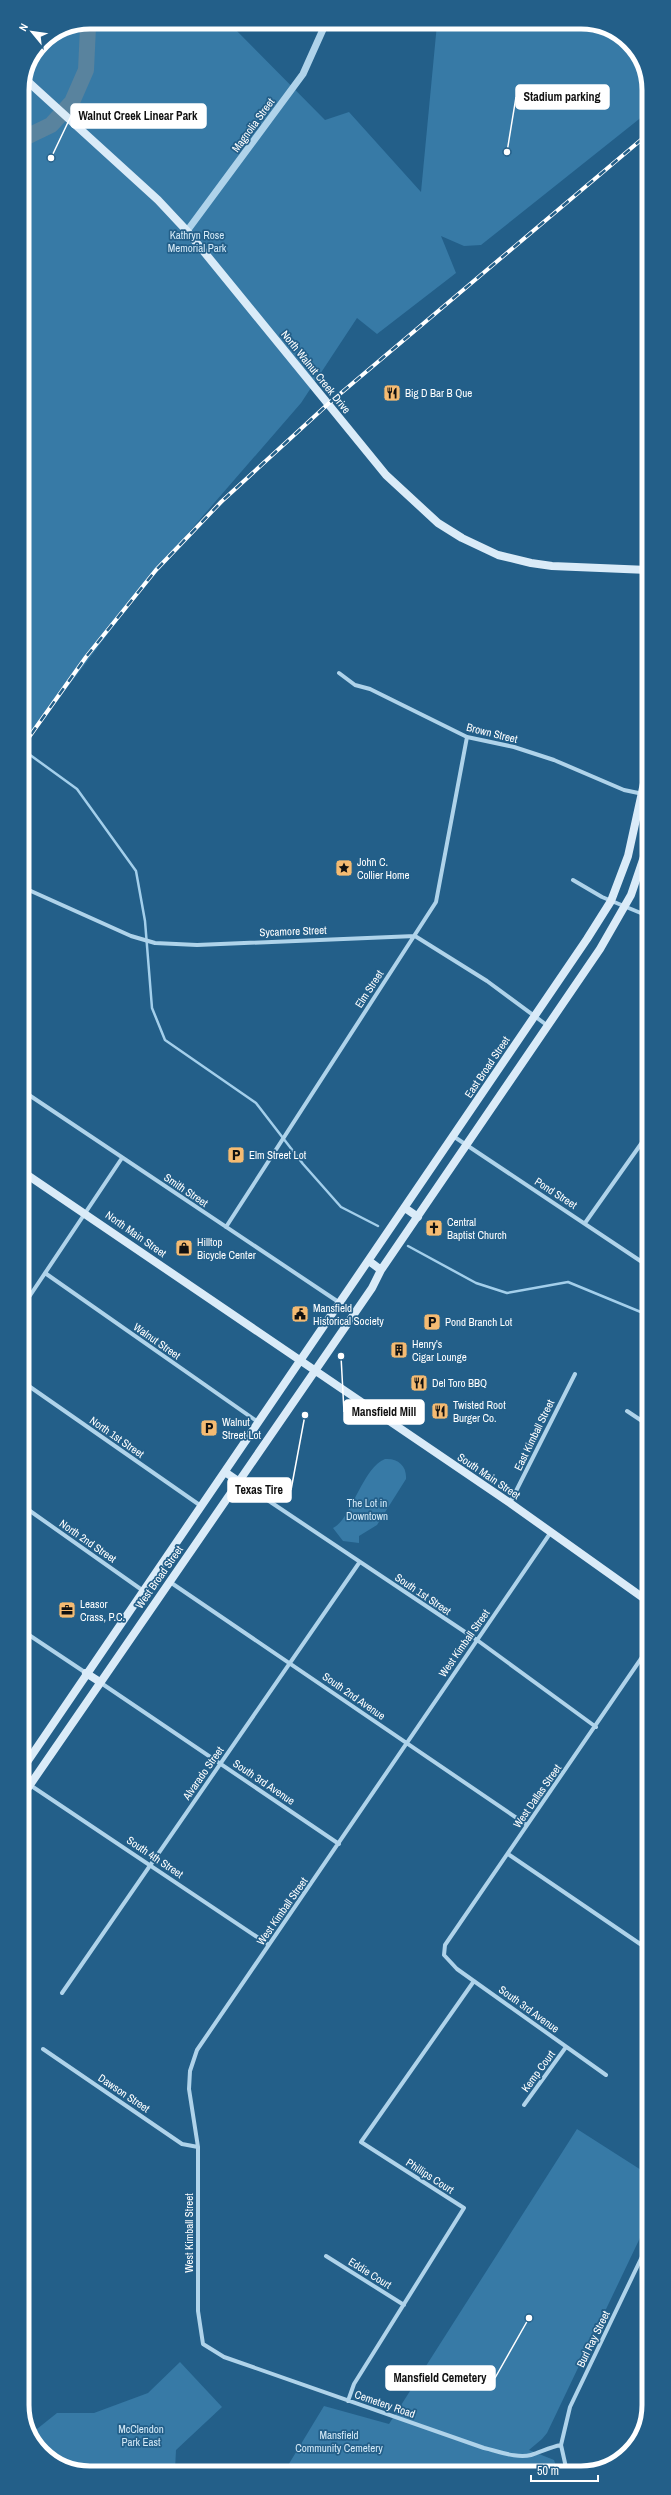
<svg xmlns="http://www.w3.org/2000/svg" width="671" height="2495" font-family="'Archivo Narrow',sans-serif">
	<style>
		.green { fill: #377aa6 }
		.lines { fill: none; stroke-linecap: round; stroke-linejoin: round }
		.stream { stroke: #a3cfeb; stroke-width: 2.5 }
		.river { stroke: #59839e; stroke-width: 16 }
		.minor { stroke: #afd3ea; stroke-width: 4 }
		.tertiary { stroke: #afd3ea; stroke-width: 7 }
		.secondary { stroke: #daebf8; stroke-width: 8 }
		.rail-casing { stroke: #fff; stroke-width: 4 }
		.rail { stroke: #235f89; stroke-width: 2.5; stroke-dasharray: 8; stroke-linecap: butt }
		.labels { text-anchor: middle; stroke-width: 3.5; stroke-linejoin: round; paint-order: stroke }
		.street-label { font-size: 11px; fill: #fff; stroke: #235f89 }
		.park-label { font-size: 11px; fill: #d3e9f7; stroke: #235f89 }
		.poi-label { font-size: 11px; fill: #fff; stroke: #235f89; text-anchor: start }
		.rim { fill: none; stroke: #fff; stroke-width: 5 }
		.leader { fill: none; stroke: #fff; stroke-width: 1.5 }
		.callout-dot { fill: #fff; stroke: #235f89; stroke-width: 1.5 }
		.callout { fill: #fff; stroke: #fff; stroke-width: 1.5 }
		.callout-label { font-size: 12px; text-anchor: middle; font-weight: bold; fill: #111 }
	</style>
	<rect width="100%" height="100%" fill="#235f89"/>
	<!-- green -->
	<path class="green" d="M 585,22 L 626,39 L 648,77 L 648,112 L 481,245 L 464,246 L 441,236 L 456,273 L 377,334 L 357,318 L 301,403 L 156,570 L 26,742 L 22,739 L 22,94 L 50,36 L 64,27 L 232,26 L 325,120 L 349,112 L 421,192 L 437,24 Z
		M 385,1459 C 398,1458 407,1466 406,1479 L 377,1525 L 359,1536 L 359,1543 L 343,1541 L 333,1528 C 351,1520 362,1468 385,1459 Z
		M 577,2129 L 649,2175 L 649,2219 L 547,2433 L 542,2439 L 529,2450 L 554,2460 L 558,2472 L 284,2472 L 324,2406 L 389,2424 Z
		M 180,2362 L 222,2407 L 176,2450 L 175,2470 L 172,2473 L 86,2473 L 45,2456 L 32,2433 L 57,2413 L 94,2413 L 148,2393 Z"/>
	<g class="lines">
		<!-- stream -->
		<path class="stream" d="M 26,752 L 77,789 L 136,871 L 145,921 L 152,1008 L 165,1040 L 256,1103 L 303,1164 L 341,1207 L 378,1226
			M 408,1246 L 476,1283 L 507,1293 L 568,1282 L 648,1315"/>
		<!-- river -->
		<path class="river" d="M 22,139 L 51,125 L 72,102 L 86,70 L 88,27"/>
		<!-- minor -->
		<path class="minor" d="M 339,673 L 355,685 L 370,689 L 467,737 L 514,747 L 554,760 L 624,790 L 648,795
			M 573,880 L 602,897 L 648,916
			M 22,887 L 131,936 L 155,943 L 197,945 L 415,936 L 487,981 L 548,1026
			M 23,1091 L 340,1303
			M 453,1136 L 648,1266
			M 585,1223 L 648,1134
			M 226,1227 L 436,902 L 467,737
			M 45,1273 L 258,1422
			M 23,1306 L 122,1158
			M 23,1382 L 201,1506
			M 627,1411 L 648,1425
			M 239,1481 L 477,1640 L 596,1727
			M 510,1503 L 575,1374
			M 23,1506 L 142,1590
			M 551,1532 L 197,2050 L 190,2071 L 189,2089 L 198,2147 L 198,2311 L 203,2344 L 224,2357 L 484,2448 C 498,2451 517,2459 531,2455 C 541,2452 550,2447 561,2445
			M 170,1582 L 527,1825
			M 23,1631 L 86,1673
			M 101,1683 L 339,1844
			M 30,1785 L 269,1945
			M 508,1854 L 649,1950
			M 62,1993 L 359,1563
			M 43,2049 L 182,2144 L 198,2147
			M 606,2075 L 457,1969 L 444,1955 L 445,1945 L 649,1647
			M 524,2105 L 566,2047
			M 326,2256 L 404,2305
			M 348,2401 L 354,2384 L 464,2208 L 361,2142 L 474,1981
			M 567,2472 L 561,2445 L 570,2407 L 649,2242"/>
		<!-- tertiary -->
		<path class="tertiary" d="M 187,231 L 303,74 L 325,25"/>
		<!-- secondary -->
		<path class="secondary" d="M 24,78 L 158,200 L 187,231 L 386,475 L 438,523 L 462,538 L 498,555 L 531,563 L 552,566 L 648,570
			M 23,1172 L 510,1503 L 649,1602
			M 405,1208 L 418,1217
			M 369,1261 L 381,1270
			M 225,1472 L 238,1481
			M 86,1673 L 100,1682
			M 23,1768 L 587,939 L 611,901 L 628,856 L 648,765
			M 23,1795 L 372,1288 L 381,1270 L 600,949 L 631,895 L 648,845"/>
		<!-- rail casing -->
		<g class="rail-casing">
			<path id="rail" d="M 22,747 L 86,657 L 156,570 L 221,502 L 328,404 L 648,134"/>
		</g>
		<!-- rail -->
		<use href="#rail" class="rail"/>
	</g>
	<!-- icons -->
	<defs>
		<g id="restaurant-square" transform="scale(0.9)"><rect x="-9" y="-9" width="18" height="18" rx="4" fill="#f5bb72" stroke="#235f89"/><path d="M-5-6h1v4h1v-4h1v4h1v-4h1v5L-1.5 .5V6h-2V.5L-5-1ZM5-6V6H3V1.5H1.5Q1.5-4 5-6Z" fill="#111"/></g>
		<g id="sight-square" transform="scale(0.9)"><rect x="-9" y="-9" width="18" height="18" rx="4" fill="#f5bb72" stroke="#235f89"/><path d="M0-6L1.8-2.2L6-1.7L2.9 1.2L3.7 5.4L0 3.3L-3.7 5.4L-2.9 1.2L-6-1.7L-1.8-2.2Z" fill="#111"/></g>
		<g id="parking-square" transform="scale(0.9)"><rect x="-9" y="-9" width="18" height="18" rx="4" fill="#f5bb72" stroke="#235f89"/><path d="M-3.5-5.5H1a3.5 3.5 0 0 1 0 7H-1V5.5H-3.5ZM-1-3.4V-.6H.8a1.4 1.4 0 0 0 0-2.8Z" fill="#111"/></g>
		<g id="church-square" transform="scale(0.9)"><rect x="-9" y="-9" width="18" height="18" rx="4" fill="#f5bb72" stroke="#235f89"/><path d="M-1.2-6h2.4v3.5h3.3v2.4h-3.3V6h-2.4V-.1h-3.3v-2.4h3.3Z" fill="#111"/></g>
		<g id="shop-square" transform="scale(0.9)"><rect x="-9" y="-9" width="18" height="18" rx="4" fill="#f5bb72" stroke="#235f89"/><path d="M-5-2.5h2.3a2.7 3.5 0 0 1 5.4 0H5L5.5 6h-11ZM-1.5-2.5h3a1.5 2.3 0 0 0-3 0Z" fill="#111"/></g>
		<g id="civic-square" transform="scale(0.9)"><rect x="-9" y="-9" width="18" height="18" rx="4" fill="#f5bb72" stroke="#235f89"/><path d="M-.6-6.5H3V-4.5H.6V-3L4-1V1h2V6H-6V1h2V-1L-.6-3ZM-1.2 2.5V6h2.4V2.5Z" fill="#111"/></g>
		<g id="building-square" transform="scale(0.9)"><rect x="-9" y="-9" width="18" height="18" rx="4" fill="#f5bb72" stroke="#235f89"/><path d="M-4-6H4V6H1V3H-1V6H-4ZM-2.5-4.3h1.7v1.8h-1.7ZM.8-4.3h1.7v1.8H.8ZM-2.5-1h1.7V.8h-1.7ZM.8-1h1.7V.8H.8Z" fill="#111"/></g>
		<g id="office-square" transform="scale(0.9)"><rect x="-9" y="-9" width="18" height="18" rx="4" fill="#f5bb72" stroke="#235f89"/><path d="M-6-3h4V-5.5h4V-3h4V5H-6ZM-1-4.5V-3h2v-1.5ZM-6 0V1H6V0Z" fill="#111"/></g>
	</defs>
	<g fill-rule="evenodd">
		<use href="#restaurant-square" x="392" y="393"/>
		<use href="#sight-square" x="344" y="868"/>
		<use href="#parking-square" x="236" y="1155"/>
		<use href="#church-square" x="434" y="1228"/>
		<use href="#shop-square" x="184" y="1248"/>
		<use href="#civic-square" x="300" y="1314"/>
		<use href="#parking-square" x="432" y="1322"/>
		<use href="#building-square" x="399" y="1350"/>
		<use href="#restaurant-square" x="419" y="1383"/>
		<use href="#restaurant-square" x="440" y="1411"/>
		<use href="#parking-square" x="209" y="1428"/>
		<use href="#office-square" x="67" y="1610"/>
	</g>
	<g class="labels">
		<!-- street labels -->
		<g class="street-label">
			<text transform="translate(253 125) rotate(-54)" y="4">Magnolia Street</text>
			<text transform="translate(316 372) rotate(51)" y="4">North Walnut Creek Drive</text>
			<text transform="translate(492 733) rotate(14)" y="4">Brown Street</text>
			<text transform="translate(293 931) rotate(-2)" y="4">Sycamore Street</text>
			<text transform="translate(369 989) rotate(-57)" y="4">Elm Street</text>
			<text transform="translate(487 1067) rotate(-56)" y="4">East Broad Street</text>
			<text transform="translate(186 1190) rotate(34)" y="4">Smith Street</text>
			<text transform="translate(556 1193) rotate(33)" y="4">Pond Street</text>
			<text transform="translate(136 1234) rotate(35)" y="4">North Main Street</text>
			<text transform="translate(157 1341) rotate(35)" y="4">Walnut Street</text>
			<text transform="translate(534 1435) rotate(-64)" y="4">East Kimball Street</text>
			<text transform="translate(117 1437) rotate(35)" y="4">North 1st Street</text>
			<text transform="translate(489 1476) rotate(34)" y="4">South Main Street</text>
			<text transform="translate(88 1541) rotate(35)" y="4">North 2nd Street</text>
			<text transform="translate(159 1577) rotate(-55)" y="4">West Broad Street</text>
			<text transform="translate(423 1594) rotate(34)" y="4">South 1st Street</text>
			<text transform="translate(464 1643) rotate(-55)" y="4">West Kimball Street</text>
			<text transform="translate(354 1696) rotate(35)" y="4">South 2nd Avenue</text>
			<text transform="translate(203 1773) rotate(-55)" y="4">Alvarado Street</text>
			<text transform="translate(264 1782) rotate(34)" y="4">South 3rd Avenue</text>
			<text transform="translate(537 1796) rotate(-55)" y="4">West Dallas Street</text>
			<text transform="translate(155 1857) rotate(34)" y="4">South 4th Street</text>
			<text transform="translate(282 1911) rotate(-55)" y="4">West Kimball Street</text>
			<text transform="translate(529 2009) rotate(36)" y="4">South 3rd Avenue</text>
			<text transform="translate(538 2071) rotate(-54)" y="4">Kemp Court</text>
			<text transform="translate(124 2093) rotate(34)" y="4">Dawson Street</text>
			<text transform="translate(430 2176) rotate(33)" y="4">Phillips Court</text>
			<text transform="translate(189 2233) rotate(-90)" y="4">West Kimball Street</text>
			<text transform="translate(370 2273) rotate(32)" y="4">Eddie Court</text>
			<text transform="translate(593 2339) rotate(-64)" y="4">Burl Ray Street</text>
			<text transform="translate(385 2404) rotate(19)" y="4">Cemetery Road</text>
		</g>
		<!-- park labels -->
		<g class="park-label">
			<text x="197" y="239">Kathryn Rose<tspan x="197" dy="13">Memorial Park</tspan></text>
			<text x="367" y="1507">The Lot in<tspan x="367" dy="13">Downtown</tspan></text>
			<text x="141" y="2433">McClendon<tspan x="141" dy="13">Park East</tspan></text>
			<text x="339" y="2439">Mansfield<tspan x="339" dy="13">Community Cemetery</tspan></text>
		</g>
		<!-- poi labels -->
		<g class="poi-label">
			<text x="405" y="397">Big D Bar B Que</text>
			<text x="357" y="866">John C.<tspan x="357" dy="13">Collier Home</tspan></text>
			<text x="249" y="1159">Elm Street Lot</text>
			<text x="447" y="1226">Central<tspan x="447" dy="13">Baptist Church</tspan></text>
			<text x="197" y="1246">Hilltop<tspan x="197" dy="13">Bicycle Center</tspan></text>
			<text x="313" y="1312">Mansfield<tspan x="313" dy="13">Historical Society</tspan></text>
			<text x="445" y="1326">Pond Branch Lot</text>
			<text x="412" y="1348">Henry's<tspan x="412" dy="13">Cigar Lounge</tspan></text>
			<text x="432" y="1387">Del Toro BBQ</text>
			<text x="453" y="1409">Twisted Root<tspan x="453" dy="13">Burger Co.</tspan></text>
			<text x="222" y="1426">Walnut<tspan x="222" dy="13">Street Lot</tspan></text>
			<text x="80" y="1608">Leasor<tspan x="80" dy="13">Crass, P.C.</tspan></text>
		</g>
	</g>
	<!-- crop -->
	<path d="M0 0H671V2495H0ZM90 29H581A61 61 0 0 1 642 90V2405A61 61 0 0 1 581 2466H90A61 61 0 0 1 29 2405V90A61 61 0 0 1 90 29Z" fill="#235f89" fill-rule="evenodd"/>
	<path class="rim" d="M90 29H581A61 61 0 0 1 642 90V2405A61 61 0 0 1 581 2466H90A61 61 0 0 1 29 2405V90A61 61 0 0 1 90 29Z"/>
	<!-- callouts -->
	<path class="leader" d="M507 152L516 97M51 158L71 116M341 1356L344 1412M305 1415L291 1490M529 2318L495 2378"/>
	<g class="callout-dot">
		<circle cx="507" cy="152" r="4"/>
		<circle cx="51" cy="158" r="4"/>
		<circle cx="341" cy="1356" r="4"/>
		<circle cx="305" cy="1415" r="4"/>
		<circle cx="529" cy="2318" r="4"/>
	</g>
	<g class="callout">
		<rect x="516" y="85" width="93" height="24" rx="4"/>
		<rect x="71" y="104" width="135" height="24" rx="4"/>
		<rect x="344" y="1400" width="80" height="24" rx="4"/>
		<rect x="228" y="1478" width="63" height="24" rx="4"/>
		<rect x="386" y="2366" width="109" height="24" rx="4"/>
	</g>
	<g class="callout-label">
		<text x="562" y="101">Stadium parking</text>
		<text x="138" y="120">Walnut Creek Linear Park</text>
		<text x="384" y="1416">Mansfield Mill</text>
		<text x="259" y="1494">Texas Tire</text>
		<text x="440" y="2382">Mansfield Cemetery</text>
	</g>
	<!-- north arrow -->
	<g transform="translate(32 32) rotate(299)" stroke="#235f89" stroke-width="3" paint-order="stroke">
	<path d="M0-3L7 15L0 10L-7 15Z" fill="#ffffff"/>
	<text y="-6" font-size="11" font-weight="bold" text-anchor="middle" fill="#ffffff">N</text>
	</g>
	<!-- scale -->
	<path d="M531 2475v6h67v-6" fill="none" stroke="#ffffff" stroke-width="2"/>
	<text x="537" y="2475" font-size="12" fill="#ffffff" stroke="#235f89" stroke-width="3" paint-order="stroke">50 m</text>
</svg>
